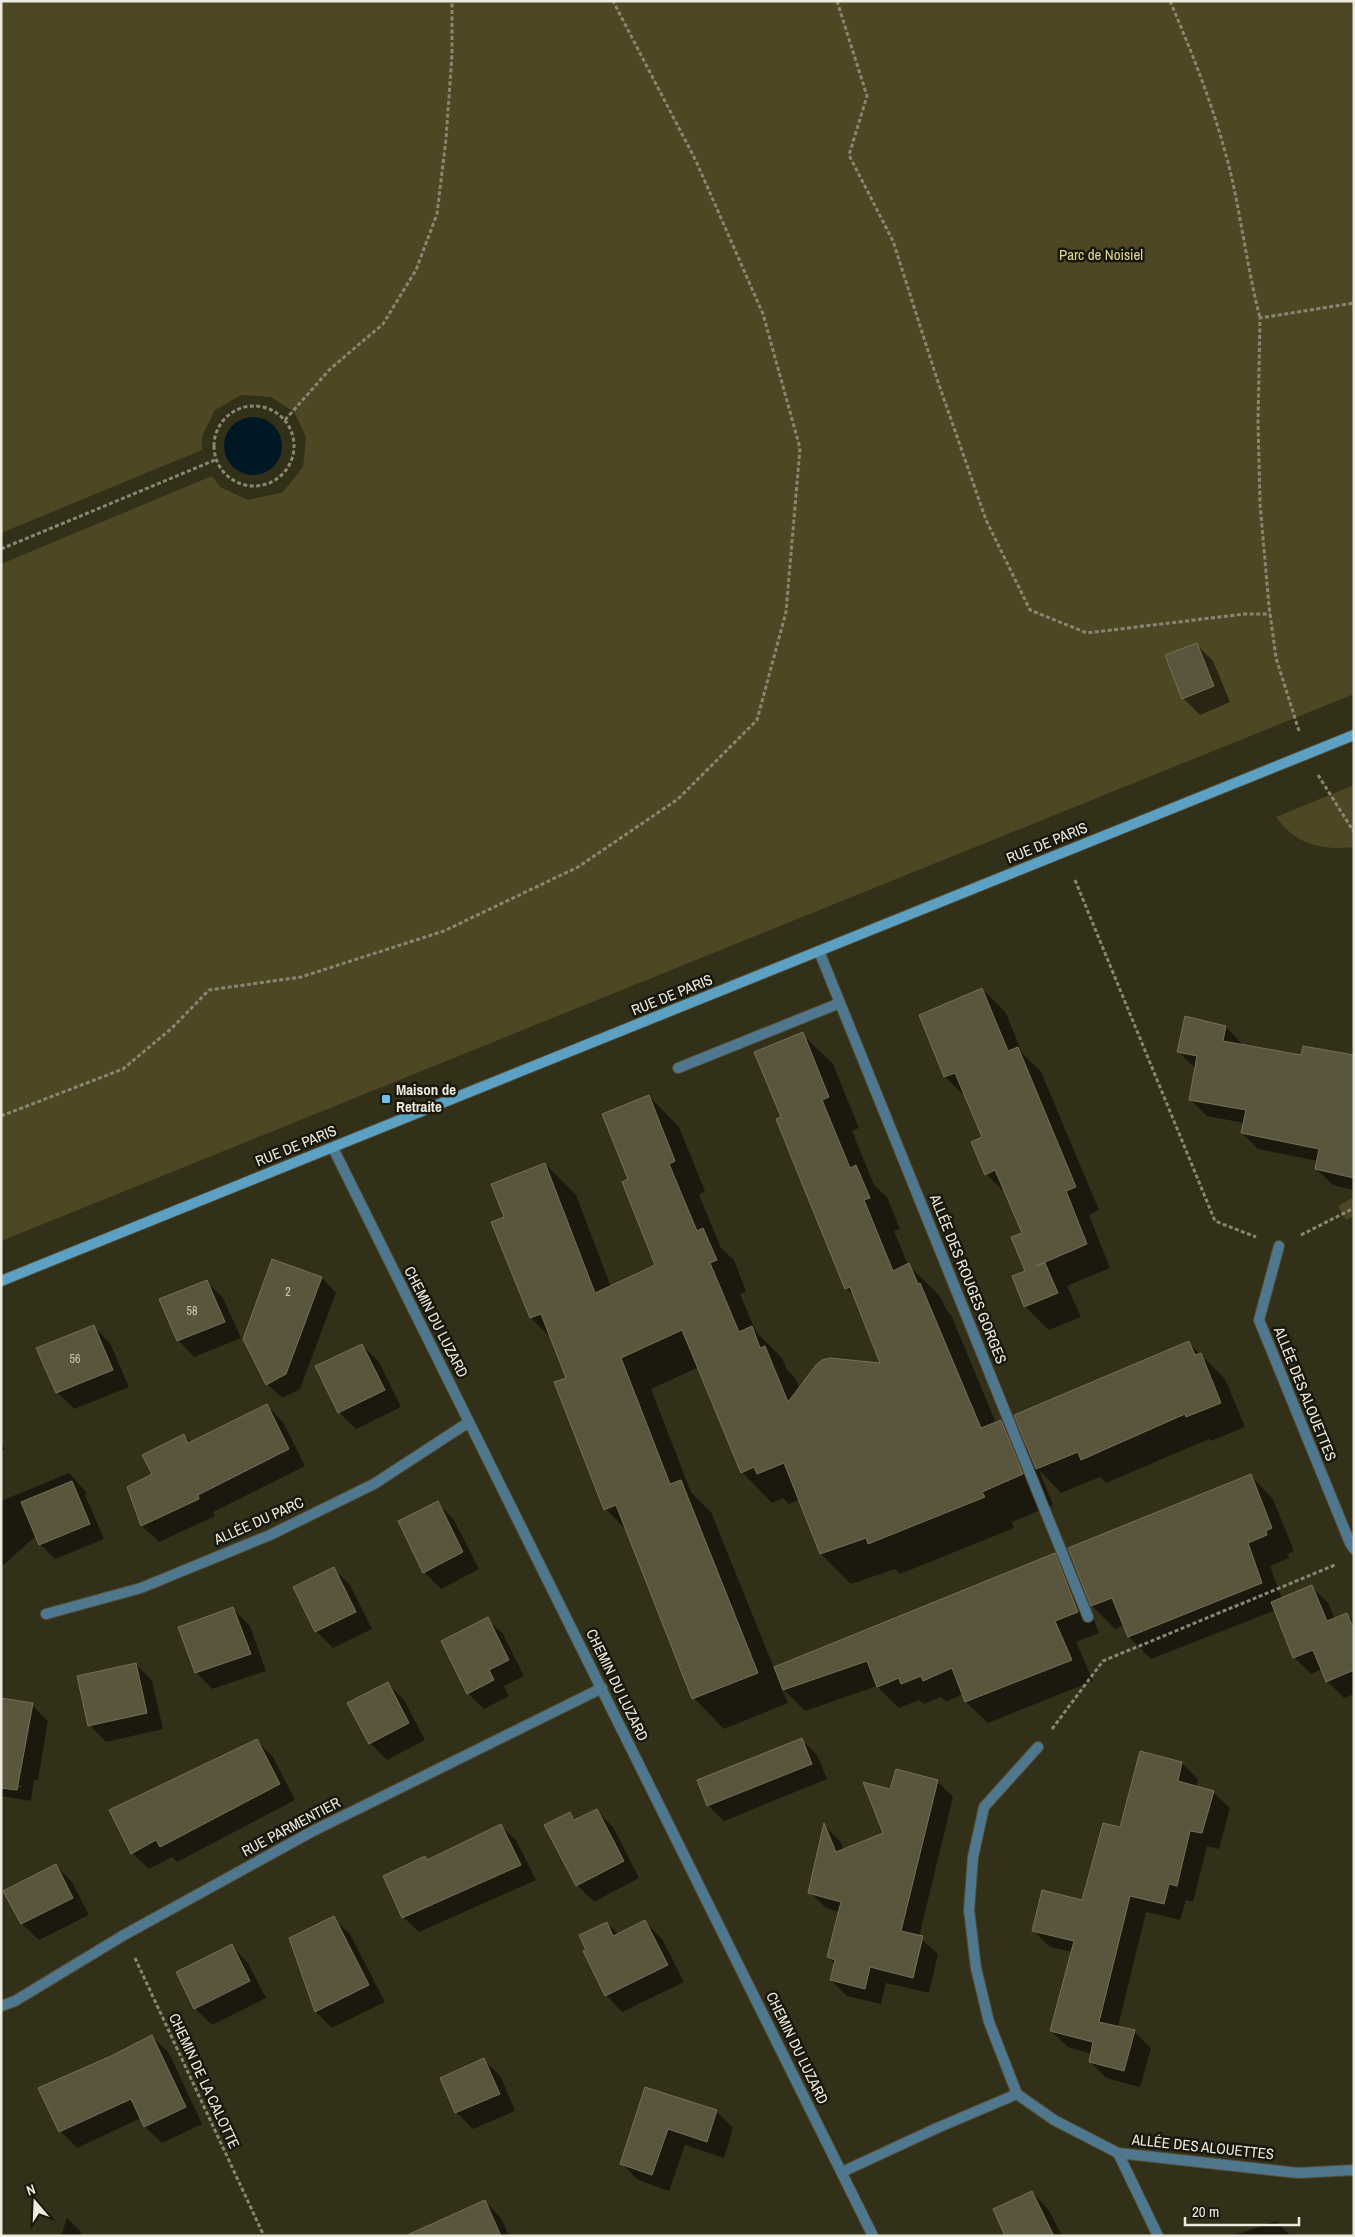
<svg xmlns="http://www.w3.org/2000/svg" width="1355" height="2237" font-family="'Archivo Narrow',sans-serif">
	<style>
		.green { fill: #4d4723 }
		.water { fill: #001724 }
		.shadow { fill: #0007 }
		.building { fill: #5a563e; stroke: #747158 }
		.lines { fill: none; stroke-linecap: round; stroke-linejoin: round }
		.service-casing { stroke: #514e38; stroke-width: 12 }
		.minor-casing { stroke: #514e38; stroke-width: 12 }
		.secondary-casing { stroke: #514e38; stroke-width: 12 }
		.path { stroke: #898673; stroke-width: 3; stroke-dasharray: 4 2.5; stroke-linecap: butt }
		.service { stroke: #4f788e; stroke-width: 10 }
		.minor { stroke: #4f788e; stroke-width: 10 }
		.secondary { stroke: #5ca1c4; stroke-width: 10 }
		.poi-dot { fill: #69c3f1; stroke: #19180e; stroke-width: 2 }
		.labels { text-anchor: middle; stroke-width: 5; stroke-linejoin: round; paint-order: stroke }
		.number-label { font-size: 12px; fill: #c8c6b5 }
		.park-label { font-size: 15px; fill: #e6da8d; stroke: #19180e }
		.street-label { font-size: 15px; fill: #edebdd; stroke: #19180e }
		.poi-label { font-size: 15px; font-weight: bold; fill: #edebdd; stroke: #19180e; text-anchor: start }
	</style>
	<rect width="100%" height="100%" fill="#333019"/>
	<!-- green -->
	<path class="green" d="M 1,1 L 1354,1 L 1354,694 L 1,1241 L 1,564 L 212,476 L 220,487 L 248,500 L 283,492 L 303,467 L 306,437 L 294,412 L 271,397 L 241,395 L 215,410 L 202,436 L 202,450 L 1,533 Z
		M 1354,785 L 1354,847 C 1322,851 1295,844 1276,817 Z
		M 1354,1197 L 1354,1216 L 1346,1220 L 1338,1206 Z"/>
	<!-- water -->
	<path class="water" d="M224 446a29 29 0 1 1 58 0a29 29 0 1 1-58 0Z"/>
	<!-- shadow -->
	<path class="shadow" d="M 1196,644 L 1213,661 L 1230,702 L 1200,715 L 1183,698 Z
		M 982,989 L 1006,1013 L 1022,1053 L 1041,1072 L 1099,1210 L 1089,1215 L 1110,1268 L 1067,1286 L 1081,1317 L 1049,1330 L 1025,1306 L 1026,1271 L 1023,1234 L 1007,1195 L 986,1174 L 983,1138 L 967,1098 L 945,1077 L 920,1016 Z
		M 1186,1017 L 1226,1027 L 1242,1044 L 1242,1046 L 1354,1090 L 1354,1190 L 1333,1185 L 1316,1169 L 1318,1161 L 1258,1149 L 1242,1133 L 1244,1123 L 1207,1116 L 1190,1099 L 1195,1068 L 1179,1052 Z
		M 802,1034 L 833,1064 L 859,1128 L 852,1131 L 874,1185 L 887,1197 L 900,1229 L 894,1231 L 908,1265 L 939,1295 L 947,1311 L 951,1315 L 996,1423 L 1001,1421 L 1029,1450 L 1189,1343 L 1225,1379 L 1245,1427 L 1211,1441 L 1209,1439 L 1106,1483 L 1100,1477 L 1061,1493 L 1039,1470 L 1053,1505 L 1012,1522 L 1014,1528 L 900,1574 L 895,1569 L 851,1584 L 821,1554 L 800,1499 L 789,1504 L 783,1498 L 772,1503 L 742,1472 L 699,1367 L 651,1389 L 691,1492 L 711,1512 L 774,1668 L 1055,1555 L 1076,1576 L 1099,1633 L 1076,1642 L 1093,1681 L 988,1723 L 966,1702 L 963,1694 L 946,1702 L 941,1697 L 924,1704 L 919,1700 L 899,1708 L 877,1686 L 805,1711 L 781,1687 L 788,1703 L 724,1729 L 694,1698 L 628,1532 L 606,1509 L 568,1378 L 553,1340 L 531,1318 L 493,1223 L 506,1218 L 545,1164 L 576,1195 L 611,1287 L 657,1265 L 630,1179 L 649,1096 L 679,1127 L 705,1191 L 699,1195 L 721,1248 L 734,1260 L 746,1291 L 740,1294 L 756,1332 L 782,1358 L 787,1370 L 795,1378 L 800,1389 L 882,1364 L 856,1298 L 846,1288 L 782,1117 Z
		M 273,1261 L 322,1278 L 336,1293 L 300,1389 L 282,1398 L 267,1384 Z
		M 207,1282 L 223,1298 L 241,1338 L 194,1357 L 178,1340 Z
		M 93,1326 L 110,1343 L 129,1387 L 74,1409 L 57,1392 Z
		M 362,1345 L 379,1362 L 401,1407 L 356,1429 L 339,1412 L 317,1367 Z
		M 267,1406 L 283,1422 L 305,1466 L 213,1512 L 215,1516 L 159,1542 L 142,1526 L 128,1487 L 153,1475 L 184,1435 L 192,1443 Z
		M 1,1441 L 5,1450 L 1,1452 Z
		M 69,1473 L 87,1493 L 85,1495 L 104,1539 L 55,1559 L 40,1544 L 36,1536 L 1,1567 L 1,1501 Z
		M 1251,1476 L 1273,1499 L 1294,1551 L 1288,1554 L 1289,1558 L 1270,1566 L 1282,1599 L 1311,1586 L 1328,1603 L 1335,1619 L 1347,1615 L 1354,1622 L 1354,1694 L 1344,1698 L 1327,1681 L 1322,1669 L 1311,1674 L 1294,1657 L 1276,1610 L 1151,1659 L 1129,1637 L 1124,1625 L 1115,1629 L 1092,1606 L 1069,1549 Z
		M 438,1503 L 454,1520 L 479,1569 L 441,1589 L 424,1572 Z
		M 333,1568 L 350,1585 L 372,1629 L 333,1648 L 316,1631 L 294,1588 Z
		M 233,1609 L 250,1626 L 266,1671 L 212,1689 L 196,1672 Z
		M 487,1619 L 503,1634 L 524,1676 L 504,1686 L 509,1696 L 484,1709 L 468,1693 Z
		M 136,1664 L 152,1681 L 163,1729 L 106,1742 L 90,1725 Z
		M 387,1683 L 404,1700 L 425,1740 L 387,1760 L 370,1743 Z
		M 32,1705 L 48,1721 L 38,1780 L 34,1780 L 31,1801 L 1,1796 L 1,1784 L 21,1788 L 22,1786 L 1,1782 Z
		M 802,1740 L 817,1755 L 827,1779 L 724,1821 L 709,1806 L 698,1780 Z
		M 257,1741 L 273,1757 L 295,1800 L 177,1862 L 172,1857 L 149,1869 L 132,1853 L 111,1810 Z
		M 1182,1763 L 1198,1779 L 1196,1787 L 1213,1792 L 1230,1808 L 1219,1849 L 1207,1846 L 1193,1902 L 1186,1900 L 1180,1920 L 1146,1912 L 1118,2027 L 1134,2031 L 1151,2048 L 1140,2087 L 1106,2078 L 1090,2062 L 1092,2054 L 1068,2047 L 1051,2031 L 1073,1952 L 1050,1947 L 1033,1930 L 1083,1901 L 1121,1829 Z
		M 937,1781 L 953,1797 L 919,1937 L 938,1954 L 929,1993 L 886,1983 L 881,2004 L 847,1996 L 831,1980 L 835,1964 L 828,1957 L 839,1912 L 826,1908 L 810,1892 L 825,1826 L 840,1841 L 844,1850 L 884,1834 L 891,1791 Z
		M 597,1811 L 613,1827 L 639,1878 L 594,1902 L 577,1885 L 569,1813 L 577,1821 Z
		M 500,1825 L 516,1840 L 536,1880 L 419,1932 L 403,1917 L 428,1861 Z
		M 56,1866 L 72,1882 L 89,1915 L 39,1940 L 22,1924 L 5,1892 Z
		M 333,1918 L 350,1934 L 385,2002 L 332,2028 L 316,2012 Z
		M 645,1922 L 662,1939 L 684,1982 L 622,2012 L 606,1995 L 587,1950 L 607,1923 L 619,1935 Z
		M 232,1946 L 248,1963 L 266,1998 L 212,2025 L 195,2008 Z
		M 152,2036 L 169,2053 L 202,2124 L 162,2143 L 145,2127 L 141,2118 L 77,2148 L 60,2131 L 112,2057 Z
		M 484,2060 L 501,2077 L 515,2111 L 473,2129 L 456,2112 Z
		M 646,2088 L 716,2111 L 733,2128 L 724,2158 L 685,2145 L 669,2191 L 638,2180 L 621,2163 Z
		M 1032,2192 L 1048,2209 L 1062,2236 L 1007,2236 Z
		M 485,2202 L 501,2218 L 509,2236 L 430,2236 Z
		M 67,2218 L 80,2231 L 82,2236 L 61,2236 Z
		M 1276,2221 L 1291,2236 L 1235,2236 L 1235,2235 Z"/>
	<!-- building -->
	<path class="building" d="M 1197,643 L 1214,686 L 1182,699 L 1165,655 Z
		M 982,988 L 1008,1051 L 1018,1047 L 1076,1187 L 1066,1191 L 1087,1244 L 1036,1266 L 1045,1263 L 1058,1293 L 1024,1307 L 1012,1276 L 1025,1271 L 1011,1237 L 1022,1233 L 995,1170 L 985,1175 L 971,1142 L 982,1137 L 955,1073 L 944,1077 L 919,1015 Z
		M 1185,1016 L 1226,1026 L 1223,1041 L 1301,1055 L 1303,1046 L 1354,1055 L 1354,1178 L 1315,1169 L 1319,1149 L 1241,1133 L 1246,1110 L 1189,1100 L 1197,1056 L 1177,1052 Z
		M 803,1032 L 829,1097 L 822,1100 L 850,1168 L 856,1165 L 870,1198 L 864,1200 L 893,1271 L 909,1263 L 918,1284 L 920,1283 L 981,1428 L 1001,1420 L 1023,1474 L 982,1492 L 985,1497 L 868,1544 L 866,1538 L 820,1554 L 784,1463 L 757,1474 L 754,1467 L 741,1473 L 682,1330 L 621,1358 L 670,1484 L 681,1480 L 758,1673 L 692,1699 L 616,1505 L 604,1510 L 554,1382 L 566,1378 L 541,1314 L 530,1318 L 491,1222 L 504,1217 L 491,1184 L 545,1163 L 595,1293 L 655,1265 L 622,1182 L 628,1179 L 602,1114 L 649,1095 L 675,1161 L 669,1164 L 697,1231 L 703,1228 L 717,1260 L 710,1263 L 739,1332 L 752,1326 L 760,1348 L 765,1346 L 788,1402 L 816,1365 L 822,1360 L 830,1358 L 880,1363 L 850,1287 L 845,1289 L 803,1186 L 776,1119 L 781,1117 L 754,1052 Z
		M 272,1259 L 322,1277 L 286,1374 L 266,1385 L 243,1339 Z
		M 207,1280 L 225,1322 L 177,1341 L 159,1299 Z
		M 94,1325 L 113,1370 L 56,1393 L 36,1348 Z
		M 1189,1341 L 1195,1355 L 1201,1353 L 1221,1403 L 1186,1417 L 1185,1414 L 1081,1460 L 1078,1452 L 1036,1469 L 1014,1415 Z
		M 362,1344 L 385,1390 L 338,1413 L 315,1366 Z
		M 267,1404 L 289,1449 L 198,1495 L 199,1499 L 141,1526 L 127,1487 L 152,1474 L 142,1455 L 184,1434 L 188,1443 Z
		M 1251,1474 L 1272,1528 L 1266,1531 L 1267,1535 L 1248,1543 L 1262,1583 L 1128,1637 L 1112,1598 L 1091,1606 L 1068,1548 Z
		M 72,1481 L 90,1524 L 39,1545 L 21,1502 Z
		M 438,1501 L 463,1552 L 423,1573 L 398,1521 Z
		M 1055,1553 L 1078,1612 L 1055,1621 L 1072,1660 L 965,1702 L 952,1668 L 923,1681 L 921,1676 L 901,1684 L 899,1678 L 877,1687 L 867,1661 L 783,1690 L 774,1667 Z
		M 334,1567 L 356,1612 L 315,1632 L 293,1587 Z
		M 1312,1585 L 1327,1621 L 1347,1613 L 1354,1630 L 1354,1670 L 1326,1682 L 1313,1650 L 1293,1658 L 1271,1602 Z
		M 233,1607 L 251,1654 L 195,1673 L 178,1627 Z
		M 488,1617 L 509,1660 L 489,1670 L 494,1680 L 467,1694 L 441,1641 Z
		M 136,1663 L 147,1713 L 88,1726 L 77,1676 Z
		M 388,1682 L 409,1723 L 369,1744 L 347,1703 Z
		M 1,1698 L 33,1703 L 17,1790 L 1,1788 Z
		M 802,1738 L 812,1764 L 707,1806 L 697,1780 Z
		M 257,1739 L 280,1784 L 160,1847 L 156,1840 L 131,1854 L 109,1810 Z
		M 1140,1751 L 1182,1762 L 1178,1781 L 1214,1791 L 1202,1833 L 1190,1831 L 1177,1886 L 1169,1884 L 1164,1904 L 1130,1896 L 1099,2022 L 1135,2030 L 1124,2071 L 1089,2062 L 1093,2042 L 1050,2031 L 1074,1941 L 1032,1931 L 1042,1890 L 1082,1900 L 1103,1823 L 1120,1827 Z
		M 896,1769 L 938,1780 L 901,1931 L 923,1936 L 913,1978 L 870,1967 L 865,1989 L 830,1980 L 835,1960 L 827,1957 L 841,1902 L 808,1893 L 824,1823 L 836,1852 L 883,1833 L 863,1782 L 890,1789 Z
		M 597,1809 L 624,1861 L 576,1886 L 544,1825 L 570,1812 L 574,1820 Z
		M 501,1824 L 521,1865 L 402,1918 L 383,1876 L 425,1856 L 427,1860 Z
		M 56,1864 L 73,1898 L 21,1924 L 3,1891 Z
		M 334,1916 L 369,1985 L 315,2012 L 289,1938 Z
		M 645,1920 L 668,1965 L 605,1996 L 583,1951 L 586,1950 L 579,1935 L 607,1922 L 613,1936 Z
		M 232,1944 L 250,1981 L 194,2009 L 176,1972 Z
		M 152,2035 L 186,2107 L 144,2127 L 131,2099 L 59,2132 L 38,2088 L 111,2056 Z
		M 484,2058 L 500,2094 L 455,2113 L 440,2078 Z
		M 645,2087 L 717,2110 L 707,2142 L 668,2129 L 652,2175 L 620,2164 Z
		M 1032,2191 L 1054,2236 L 1005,2236 L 993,2209 Z
		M 485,2200 L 501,2236 L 405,2236 Z"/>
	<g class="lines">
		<!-- service casing -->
		<g class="service-casing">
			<path id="service" d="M 678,1068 L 840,1003"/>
		</g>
		<!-- minor casing -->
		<g class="minor-casing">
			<path id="minor" d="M 819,951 L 1088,1617
				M 333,1148 L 873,2236
				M 1279,1246 L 1259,1320 L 1350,1543 L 1354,1549
				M 46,1614 L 141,1588 L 270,1535 L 374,1484 L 469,1422
				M 1,2006 L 15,2001 L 124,1935 L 313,1831 L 602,1688
				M 1017,2094 L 989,2022 L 976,1968 L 969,1910 L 973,1857 L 984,1807 L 1038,1747
				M 1118,2153 L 1158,2236
				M 842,2172 L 937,2128 L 1017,2094 L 1054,2120 L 1118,2153 L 1298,2173 L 1354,2170"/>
		</g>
		<!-- secondary casing -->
		<g class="secondary-casing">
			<path id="secondary" d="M 1,1281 L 1354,735"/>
		</g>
		<!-- path -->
		<path class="path" d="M 837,1 L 867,96 L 849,155 L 893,241 L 937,379 L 986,520 L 1030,610 L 1087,633 L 1244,614 L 1270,614
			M 1170,1 C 1196,62 1220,123 1234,188 C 1243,231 1249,275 1260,318
			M214 446a40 40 0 1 1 80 0a40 40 0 1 1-80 0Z
			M 285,420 L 330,369 L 383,324 L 416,270 L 437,214 L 446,139 L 452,55 L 452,1
			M 1,549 L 215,460
			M 1299,731 L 1276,658 L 1269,606 L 1260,504 L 1258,421 L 1260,318 L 1354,303
			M 1318,775 L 1354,832
			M 1075,880 L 1215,1221 L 1256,1237
			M 1,1116 L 123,1069 L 172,1028 L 209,990 L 301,977 L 444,931 L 578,867 L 678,799 L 757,720 L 786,612 L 800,448 L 763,314 L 696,161 L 613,1
			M 1301,1235 L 1354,1208
			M 1052,1729 L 1103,1661 L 1335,1565
			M 135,1958 L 264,2236"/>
		<!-- service -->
		<use href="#service" class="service"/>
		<!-- minor -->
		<use href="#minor" class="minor"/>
		<!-- secondary -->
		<use href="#secondary" class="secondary"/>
	</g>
	<!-- markers -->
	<rect class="poi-dot" x="381" y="1094" width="10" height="10" rx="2.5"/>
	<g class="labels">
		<!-- number labels -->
		<g class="number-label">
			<text x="288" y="1296">2</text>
			<text x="192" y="1315">58</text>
			<text x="75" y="1363">56</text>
		</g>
		<!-- park labels -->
		<g class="park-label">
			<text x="1101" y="260">Parc de Noisiel</text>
		</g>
		<!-- street labels -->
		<g class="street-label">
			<text transform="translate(1047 843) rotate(-22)" y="5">RUE DE PARIS</text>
			<text transform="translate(672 995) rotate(-22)" y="5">RUE DE PARIS</text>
			<text transform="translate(296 1146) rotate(-22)" y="5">RUE DE PARIS</text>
			<text transform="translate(968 1279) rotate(68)" y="5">ALLÉE DES ROUGES GORGES</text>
			<text transform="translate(436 1322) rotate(63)" y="5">CHEMIN DU LUZARD</text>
			<text transform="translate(1305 1394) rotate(68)" y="5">ALLÉE DES ALOUETTES</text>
			<text transform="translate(259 1521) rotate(-24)" y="5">ALLÉE DU PARC</text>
			<text transform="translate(617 1685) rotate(64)" y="5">CHEMIN DU LUZARD</text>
			<text transform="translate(291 1827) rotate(-28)" y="5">RUE PARMENTIER</text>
			<text transform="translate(797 2048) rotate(64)" y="5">CHEMIN DU LUZARD</text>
			<text transform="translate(204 2081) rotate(65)" y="5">CHEMIN DE LA CALOTTE</text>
			<text transform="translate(1203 2147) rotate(6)" y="5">ALLÉE DES ALOUETTES</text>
		</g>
		<!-- poi labels -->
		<g class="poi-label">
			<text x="396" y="1095">Maison de<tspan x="396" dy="17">Retraite</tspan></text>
		</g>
	</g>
	<!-- border -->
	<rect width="1355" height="2237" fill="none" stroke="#edebdd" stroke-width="5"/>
	<!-- north arrow -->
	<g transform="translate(35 2202) rotate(341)" stroke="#19180e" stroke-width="4" paint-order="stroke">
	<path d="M0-4L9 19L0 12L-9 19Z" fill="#edebdd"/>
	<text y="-8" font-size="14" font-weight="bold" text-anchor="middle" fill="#edebdd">N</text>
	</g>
	<!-- scale -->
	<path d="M1185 2217v8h114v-8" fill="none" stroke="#edebdd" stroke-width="2.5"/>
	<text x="1192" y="2217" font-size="15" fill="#edebdd" stroke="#19180e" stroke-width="4" paint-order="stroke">20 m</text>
</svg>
